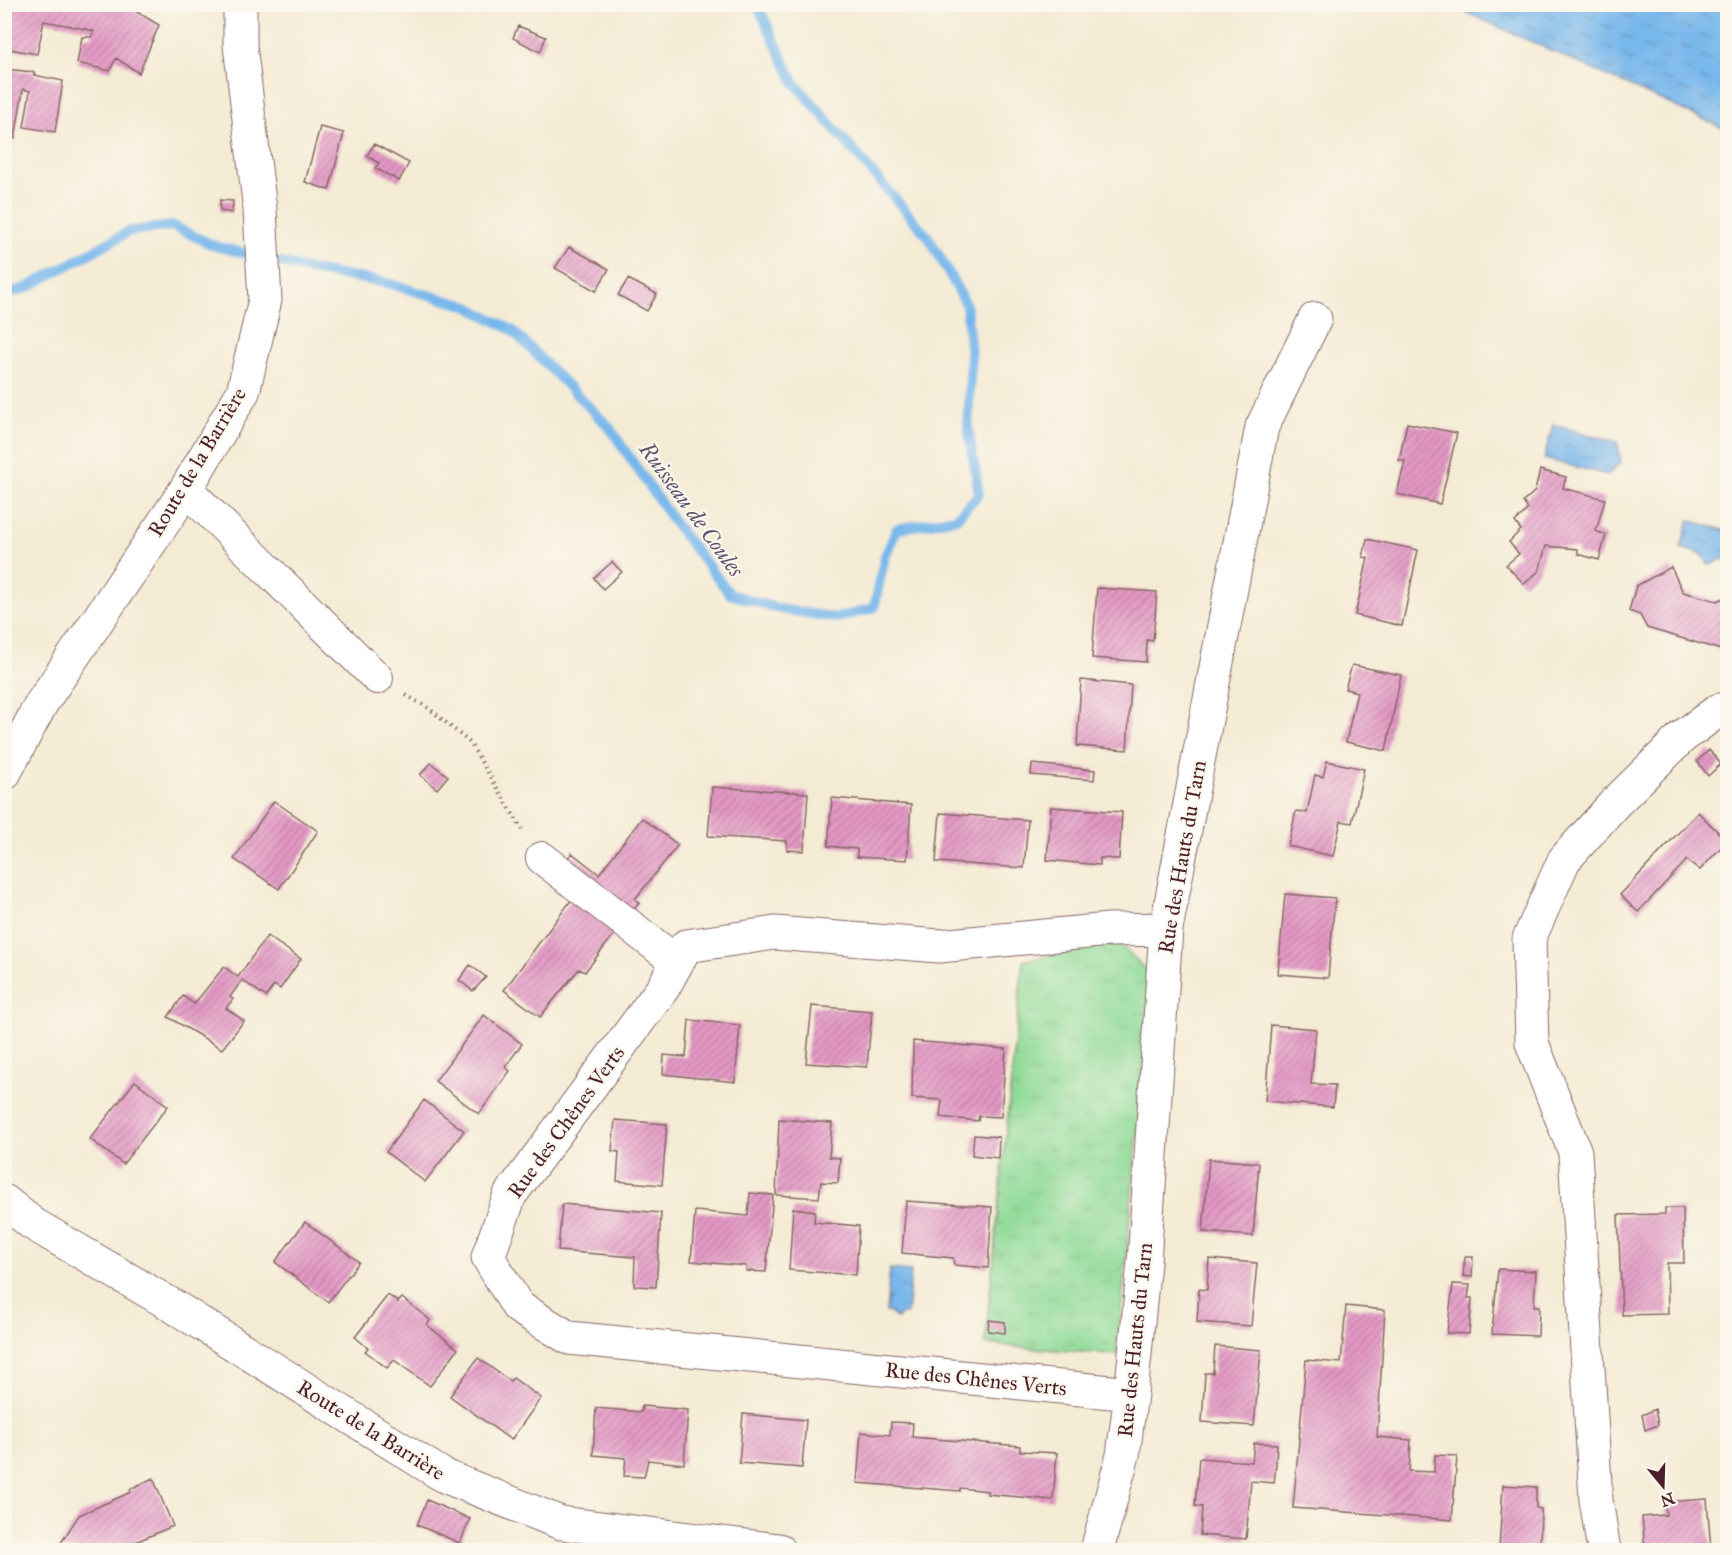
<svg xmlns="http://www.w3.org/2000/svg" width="1732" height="1555" font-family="'IM FELL Great Primer',serif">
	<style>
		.park { fill: url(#park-tufts); stroke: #6c7c61; stroke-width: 1.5 }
		.water { fill: url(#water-ripples); stroke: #616b8b; stroke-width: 1.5 }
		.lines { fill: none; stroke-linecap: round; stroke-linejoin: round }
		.stream { stroke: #78b7eb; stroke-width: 10 }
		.building { fill: url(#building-hatch) }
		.pedestrian-casing { stroke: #866666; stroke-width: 34 }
		.minor-casing { stroke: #866666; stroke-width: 35 }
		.tertiary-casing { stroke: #866666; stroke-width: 35 }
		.path { stroke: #866666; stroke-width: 4; stroke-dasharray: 1.5 4.5; stroke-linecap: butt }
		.pedestrian { stroke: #fff; stroke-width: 32 }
		.minor { stroke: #fff; stroke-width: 33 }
		.tertiary { stroke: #fff; stroke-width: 33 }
		.labels { text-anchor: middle; stroke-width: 4.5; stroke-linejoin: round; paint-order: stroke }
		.street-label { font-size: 21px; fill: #4a1f2b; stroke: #fbf7ec }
		.water-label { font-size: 22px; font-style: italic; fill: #5a546e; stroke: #fbf7ec }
	</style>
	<defs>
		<pattern id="park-tufts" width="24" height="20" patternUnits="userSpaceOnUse" patternTransform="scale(1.5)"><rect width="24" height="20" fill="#8fda97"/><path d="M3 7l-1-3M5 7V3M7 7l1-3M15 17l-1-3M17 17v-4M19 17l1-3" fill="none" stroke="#7dbb82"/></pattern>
		<pattern id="water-ripples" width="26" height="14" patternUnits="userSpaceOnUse" patternTransform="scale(1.5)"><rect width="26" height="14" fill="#78b7eb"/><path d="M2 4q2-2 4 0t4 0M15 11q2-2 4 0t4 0" fill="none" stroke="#6494bf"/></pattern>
		<pattern id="building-hatch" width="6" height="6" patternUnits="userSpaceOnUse" patternTransform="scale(1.5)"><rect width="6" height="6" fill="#e399c5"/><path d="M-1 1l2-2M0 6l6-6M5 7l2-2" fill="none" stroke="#ba7ca0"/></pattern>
	</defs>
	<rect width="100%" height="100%" fill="#fbf7ec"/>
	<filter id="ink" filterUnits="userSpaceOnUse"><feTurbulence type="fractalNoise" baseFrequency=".0167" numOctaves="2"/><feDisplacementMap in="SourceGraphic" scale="12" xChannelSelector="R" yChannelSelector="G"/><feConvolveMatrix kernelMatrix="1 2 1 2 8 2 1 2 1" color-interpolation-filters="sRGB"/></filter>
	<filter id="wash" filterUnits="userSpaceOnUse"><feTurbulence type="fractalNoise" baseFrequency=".008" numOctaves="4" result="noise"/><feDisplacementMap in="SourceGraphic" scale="24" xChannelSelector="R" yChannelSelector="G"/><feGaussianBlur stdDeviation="1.35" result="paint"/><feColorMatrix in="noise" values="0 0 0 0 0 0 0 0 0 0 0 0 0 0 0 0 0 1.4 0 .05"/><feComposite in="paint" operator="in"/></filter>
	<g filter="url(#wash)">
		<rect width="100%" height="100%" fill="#f4ebd4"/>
		<!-- park -->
		<path class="park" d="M 1117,942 L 1152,976 L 1117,1355 L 985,1344 L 1023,961 Z"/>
		<!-- water -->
		<path class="water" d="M 1450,5 L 1727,5 L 1727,130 Z
			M 1553,425 L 1617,442 L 1621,462 L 1608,475 L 1544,459 Z
			M 1689,520 L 1727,531 L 1727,561 L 1721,559 L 1716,563 L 1709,565 L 1702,554 L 1681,548 Z
			M 890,1269 L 911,1271 L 907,1314 L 903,1313 L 896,1319 L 891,1313 L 886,1312 Z"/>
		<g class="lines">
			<!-- stream -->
			<path class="stream" d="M 4,295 L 26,288 L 130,231 L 173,226 L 215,246 L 310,270 L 383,282 L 467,306 L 512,330 L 609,427 L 675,524 L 730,594 L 779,609 L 837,618 L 874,608 L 885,556 L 897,529 L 956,518 L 979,494 L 968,427 L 971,355 L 966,304 L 929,238 L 794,82 L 757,4"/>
		</g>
		<g id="blocks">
			<!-- building -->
			<path class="building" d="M 4,4 L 124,4 L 159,25 L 139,73 L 116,58 L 110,71 L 77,63 L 82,37 L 91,37 L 94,31 L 71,26 L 44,21 L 37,54 L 4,48 Z
				M 518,26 L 546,37 L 540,52 L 513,38 Z
				M 4,69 L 34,72 L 34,75 L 63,81 L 55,132 L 24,127 L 30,91 L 23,89 L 15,139 L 4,137 Z
				M 320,127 L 344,133 L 329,190 L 305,182 Z
				M 374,144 L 409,163 L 399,181 L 375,168 L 379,163 L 367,156 Z
				M 220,200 L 233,201 L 232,213 L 220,211 Z
				M 569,247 L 609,269 L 596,291 L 555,268 Z
				M 628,279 L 657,294 L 647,311 L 618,295 Z
				M 1407,423 L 1457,433 L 1440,504 L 1397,494 L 1405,461 L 1399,460 Z
				M 1540,470 L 1566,477 L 1563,488 L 1605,499 L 1596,531 L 1606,535 L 1599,560 L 1578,554 L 1578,549 L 1546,546 L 1539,571 L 1524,584 L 1506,565 L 1519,554 L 1509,542 L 1521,530 L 1515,522 L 1528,509 L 1523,502 L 1535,491 Z
				M 1367,539 L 1418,550 L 1402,626 L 1355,615 L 1368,558 L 1363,557 Z
				M 612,562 L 622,572 L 603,589 L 594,578 Z
				M 1671,567 L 1683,592 L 1717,601 L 1728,596 L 1728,652 L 1647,628 L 1640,615 L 1629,611 L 1636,586 Z
				M 1097,588 L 1157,592 L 1153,641 L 1147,640 L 1146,662 L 1092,658 Z
				M 1352,665 L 1401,675 L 1386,751 L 1346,742 L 1357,692 L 1345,689 Z
				M 1081,680 L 1131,685 L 1127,750 L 1077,746 Z
				M 1709,750 L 1721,764 L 1708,776 L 1697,761 Z
				M 1327,761 L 1364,769 L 1352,823 L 1341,821 L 1333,856 L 1288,846 L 1296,811 L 1307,813 L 1315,775 L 1323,777 Z
				M 431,763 L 448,776 L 437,789 L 420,775 Z
				M 1032,764 L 1095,770 L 1094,780 L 1031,775 Z
				M 712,787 L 808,793 L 804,851 L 787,850 L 787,841 L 708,836 Z
				M 832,798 L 911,805 L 907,860 L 857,857 L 857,849 L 828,846 Z
				M 274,801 L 318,831 L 279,889 L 234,859 Z
				M 1051,807 L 1122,812 L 1119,859 L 1100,858 L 1100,865 L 1047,860 Z
				M 1698,812 L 1727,841 L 1700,870 L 1687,860 L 1638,912 L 1620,895 Z
				M 940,813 L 1028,820 L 1024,868 L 936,862 Z
				M 642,818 L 678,845 L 635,899 L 639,903 L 627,918 L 560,868 L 572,853 L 599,874 Z
				M 1285,894 L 1335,898 L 1328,978 L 1278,974 Z
				M 572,899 L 616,932 L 585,972 L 579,969 L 540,1017 L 504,990 Z
				M 267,936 L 301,959 L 280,989 L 274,985 L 266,997 L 242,980 L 230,997 L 233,999 L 226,1008 L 244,1021 L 222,1049 L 168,1017 L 183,996 L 194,1004 L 224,967 L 238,977 Z
				M 470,965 L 486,977 L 473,991 L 459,980 Z
				M 812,1006 L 872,1011 L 867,1067 L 806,1063 Z
				M 484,1015 L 522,1044 L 505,1067 L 510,1071 L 479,1114 L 435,1081 Z
				M 689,1020 L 740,1025 L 735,1082 L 663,1074 L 664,1055 L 686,1057 Z
				M 1271,1025 L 1316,1029 L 1311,1084 L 1335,1085 L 1333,1107 L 1265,1101 Z
				M 913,1041 L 1006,1049 L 1001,1117 L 979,1116 L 978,1121 L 940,1117 L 942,1100 L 912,1098 Z
				M 135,1081 L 168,1106 L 123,1164 L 90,1139 Z
				M 424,1100 L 464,1131 L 425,1182 L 386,1152 Z
				M 779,1119 L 832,1123 L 829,1157 L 840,1158 L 838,1183 L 821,1182 L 819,1198 L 776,1195 Z
				M 615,1120 L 667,1124 L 662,1185 L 617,1181 L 619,1152 L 612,1151 Z
				M 974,1135 L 999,1137 L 998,1158 L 972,1155 Z
				M 1209,1159 L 1259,1163 L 1253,1236 L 1203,1232 Z
				M 750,1193 L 773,1195 L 766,1272 L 746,1271 L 746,1266 L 691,1261 L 695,1211 L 748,1216 Z
				M 906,1201 L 992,1207 L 988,1268 L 954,1265 L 953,1258 L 902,1253 Z
				M 562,1204 L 661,1213 L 656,1287 L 634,1286 L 635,1257 L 558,1251 Z
				M 793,1208 L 815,1211 L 814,1222 L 859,1226 L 856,1275 L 789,1270 Z
				M 1665,1208 L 1683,1208 L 1684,1263 L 1667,1263 L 1668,1314 L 1622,1315 L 1618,1215 L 1665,1214 Z
				M 305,1222 L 359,1262 L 328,1302 L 275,1262 Z
				M 1465,1257 L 1473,1257 L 1472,1277 L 1463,1276 Z
				M 1209,1259 L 1257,1263 L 1251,1326 L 1197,1322 L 1199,1289 L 1207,1290 Z
				M 1498,1269 L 1536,1271 L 1534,1306 L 1539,1306 L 1538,1336 L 1492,1334 Z
				M 1453,1284 L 1470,1285 L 1468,1298 L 1472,1298 L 1469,1334 L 1447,1333 Z
				M 388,1295 L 398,1302 L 402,1298 L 430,1320 L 427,1325 L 458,1349 L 430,1386 L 394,1360 L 387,1368 L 365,1351 L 368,1348 L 355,1337 Z
				M 1346,1306 L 1385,1310 L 1377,1437 L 1411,1440 L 1409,1471 L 1434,1472 L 1435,1455 L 1457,1456 L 1452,1520 L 1293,1508 L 1306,1360 L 1341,1363 Z
				M 989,1320 L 1005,1322 L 1005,1333 L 988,1331 Z
				M 1215,1346 L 1261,1350 L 1254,1426 L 1202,1422 L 1205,1373 L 1213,1373 Z
				M 478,1358 L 510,1381 L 513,1378 L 541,1398 L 511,1440 L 450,1396 Z
				M 642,1406 L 688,1410 L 684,1464 L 648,1460 L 644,1477 L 624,1476 L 626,1458 L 593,1455 L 596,1408 L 641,1412 Z
				M 1655,1409 L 1658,1425 L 1645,1430 L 1642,1415 Z
				M 743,1414 L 806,1420 L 802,1468 L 739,1463 Z
				M 891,1422 L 913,1423 L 912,1437 L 1020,1446 L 1020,1451 L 1057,1453 L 1053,1500 L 987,1494 L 988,1491 L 960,1488 L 960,1491 L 857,1483 L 861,1432 L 890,1435 Z
				M 1254,1443 L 1277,1444 L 1276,1464 L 1274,1483 L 1251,1481 L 1246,1539 L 1200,1535 L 1202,1507 L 1195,1506 L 1199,1458 L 1252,1462 Z
				M 153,1478 L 173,1526 L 117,1550 L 65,1550 L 59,1546 L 79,1515 L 131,1492 L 130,1489 Z
				M 1503,1485 L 1536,1487 L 1536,1508 L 1541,1509 L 1540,1547 L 1534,1547 L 1533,1550 L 1499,1550 Z
				M 1707,1499 L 1711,1550 L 1645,1550 L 1642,1517 L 1666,1515 L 1665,1502 Z
				M 427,1500 L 470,1519 L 460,1543 L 417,1525 Z"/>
		</g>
	</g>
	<g filter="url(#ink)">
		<use href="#blocks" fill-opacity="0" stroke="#866666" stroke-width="1.5"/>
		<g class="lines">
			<!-- pedestrian casing -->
			<g class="pedestrian-casing">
				<path id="pedestrian" d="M 186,489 L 377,678
					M 542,858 L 677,962"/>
			</g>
			<!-- minor casing -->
			<g class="minor-casing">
				<path id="minor" d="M 1131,1394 L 569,1338 L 518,1307 L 488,1257 L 510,1195 L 663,988 L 686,946 L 775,933 L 939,946 L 1109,930 L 1166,929
					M 1097,1550 L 1123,1455 L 1131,1394 L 1144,1262 L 1166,929 L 1262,427 L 1315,319
					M 1604,1550 L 1596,1500 L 1575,1152 L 1532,1043 L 1529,939 L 1564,860 L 1615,803 L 1682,737 L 1719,710"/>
			</g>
			<!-- tertiary casing -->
			<g class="tertiary-casing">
				<path id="tertiary" d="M 4,774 L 41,704 L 183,494 L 243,392 L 265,300 L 260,210 L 240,45 L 240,4
					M 4,1201 L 33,1224 L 170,1304 L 444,1476 L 561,1523 L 779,1550"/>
			</g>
			<!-- path -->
			<path class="path" d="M 406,695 L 430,709 L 470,743 L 522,829"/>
			<!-- pedestrian -->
			<use href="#pedestrian" class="pedestrian"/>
			<!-- minor -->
			<use href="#minor" class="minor"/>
			<!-- tertiary -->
			<use href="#tertiary" class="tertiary"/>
		</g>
	</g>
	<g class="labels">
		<!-- street labels -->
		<g class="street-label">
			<text transform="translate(197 462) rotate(-59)" y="7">Route de la Barrière</text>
			<text transform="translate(1182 857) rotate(-80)" y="7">Rue des Hauts du Tarn</text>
			<text transform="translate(566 1122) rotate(-54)" y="7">Rue des Chênes Verts</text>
			<text transform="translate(1135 1340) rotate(-84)" y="7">Rue des Hauts du Tarn</text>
			<text transform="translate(976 1379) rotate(6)" y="7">Rue des Chênes Verts</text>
			<text transform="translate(371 1430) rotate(32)" y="7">Route de la Barrière</text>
		</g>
		<!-- water labels -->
		<g class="water-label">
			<text transform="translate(692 509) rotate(54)" y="8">Ruisseau de Coules</text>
		</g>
	</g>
	<!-- margin -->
	<rect width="1732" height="1555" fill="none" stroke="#fbf7ec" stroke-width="24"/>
	<!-- north arrow -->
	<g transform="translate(1663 1486) rotate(161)" stroke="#fbf7ec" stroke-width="4.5" paint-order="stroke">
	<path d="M0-4.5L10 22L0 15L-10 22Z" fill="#4a1f2b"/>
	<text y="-9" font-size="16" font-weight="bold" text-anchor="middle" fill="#4a1f2b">N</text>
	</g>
</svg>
